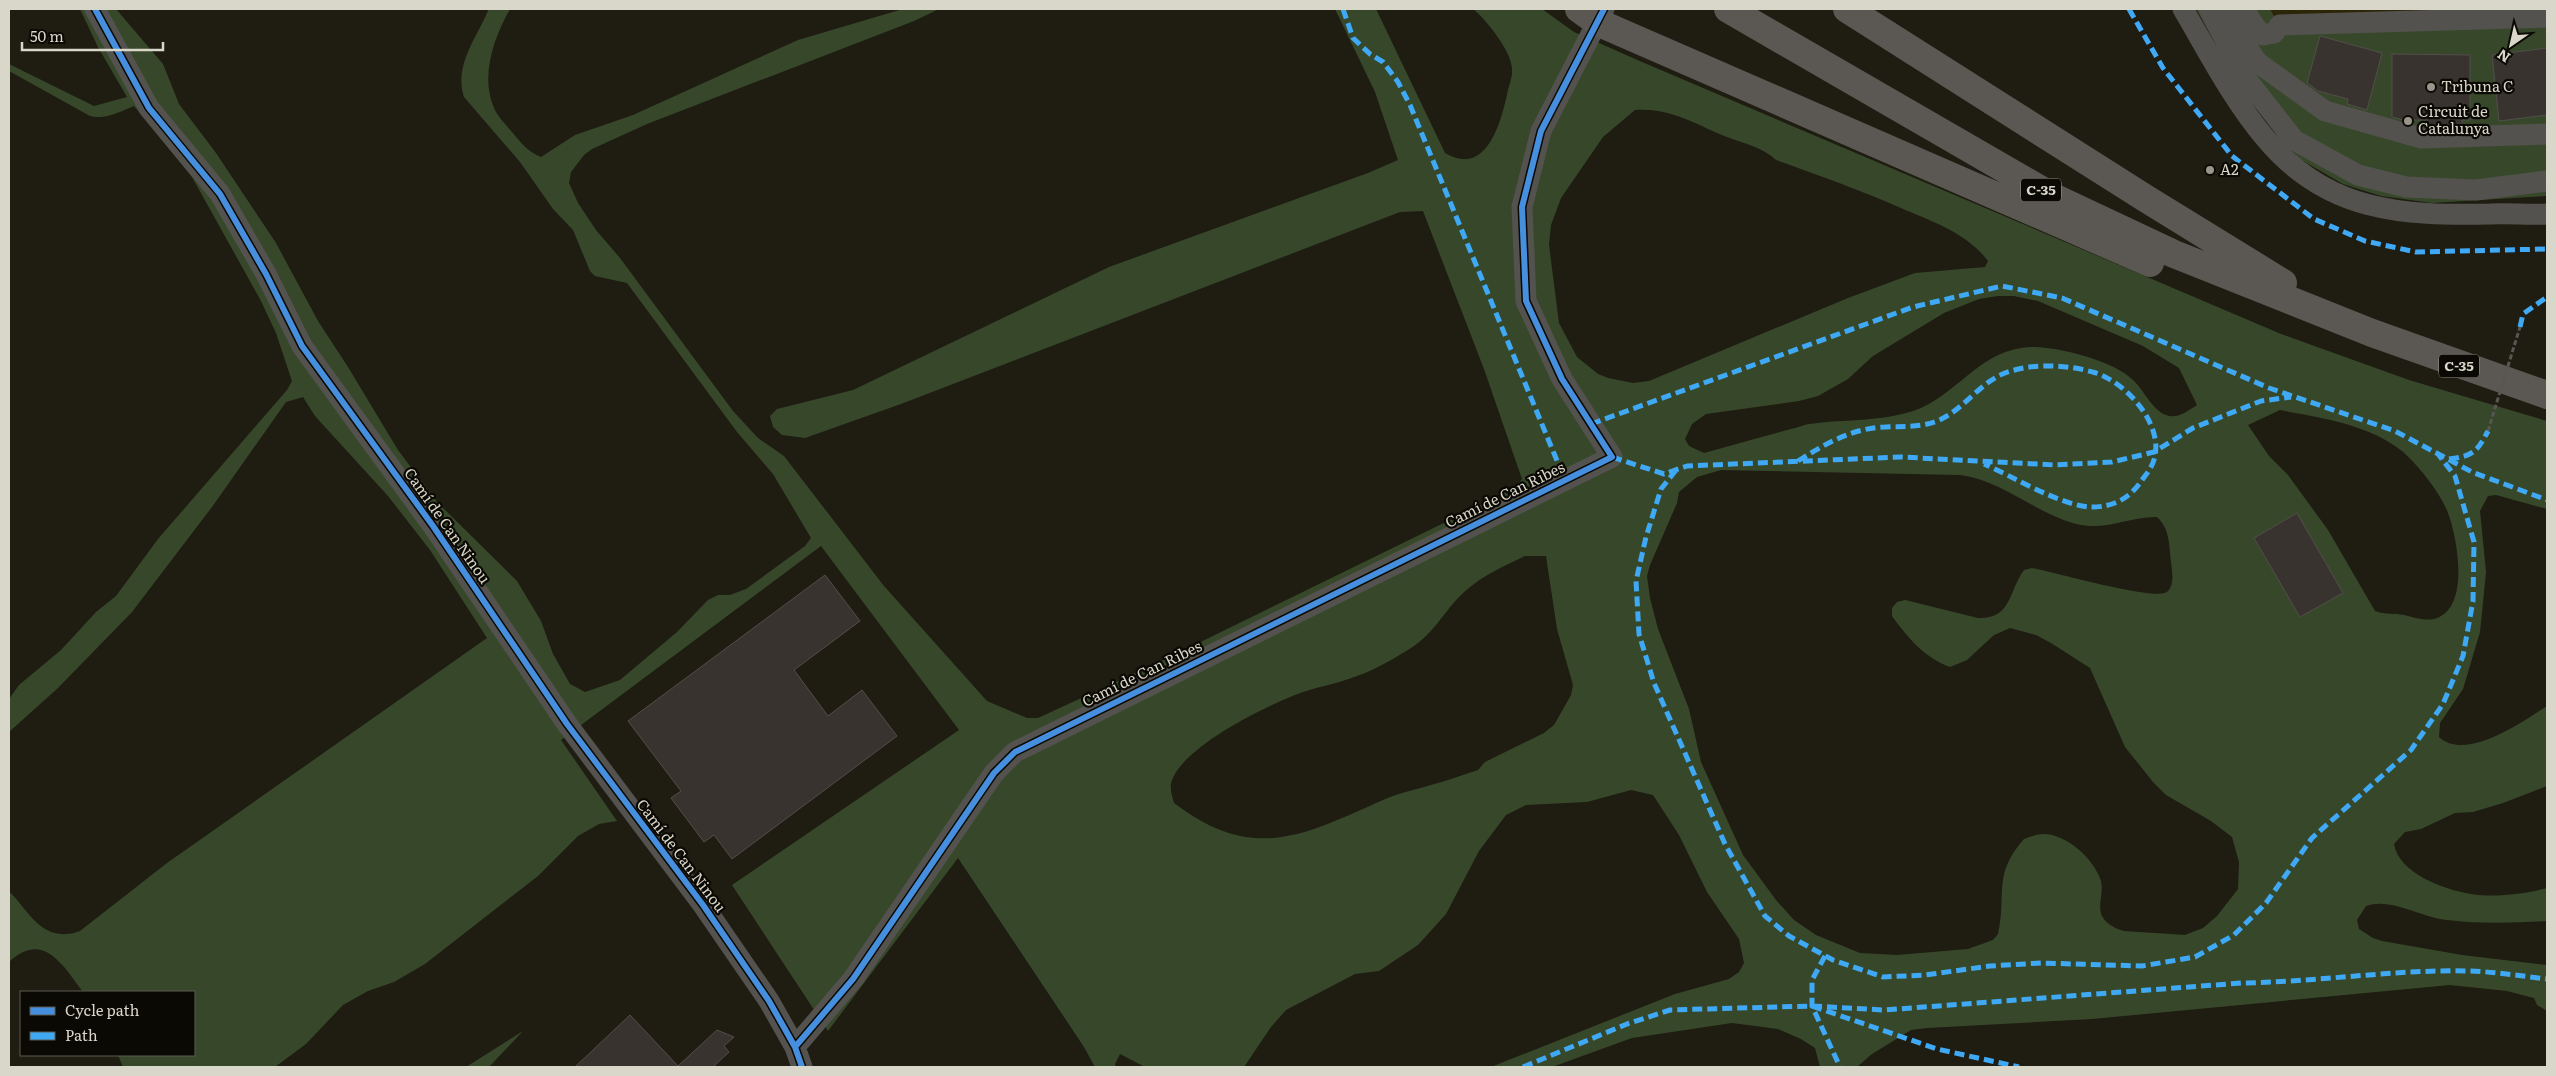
<svg xmlns="http://www.w3.org/2000/svg" width="2556" height="1076" font-family="Literata,serif">
	<style>
		.green { fill: #37482a; fill-rule: evenodd }
		.sand { fill: #2c2507 }
		.building { fill: #38332f; stroke: #534e4b }
		.lines { fill: none; stroke-linecap: round; stroke-linejoin: round }
		.minor { stroke: #53524e; stroke-width: 21 }
		.highway { stroke: #5b5853; stroke-width: 28 }
		.path-bridge { stroke: #575651; stroke-width: 3; stroke-dasharray: 5 2.5; stroke-linecap: butt }
		.quiet { stroke: #3fa9f5; stroke-width: 5; stroke-dasharray: 10 5; stroke-linecap: butt }
		.cycleway-casing { stroke: #0b0903; stroke-width: 9 }
		.cycleway { stroke: #468fdf; stroke-width: 6 }
		.poi-dot { fill: #98958a; stroke: #0b0903; stroke-width: 2 }
		.labels { text-anchor: middle; stroke-width: 4.5; stroke-linejoin: round; paint-order: stroke }
		.shield { fill: #0b0903; stroke: #9b988e; stroke-width: 1 }
		.shield-label { font-size: 14px; font-weight: bold; fill: #d9d6ca }
		.poi-label { font-size: 15px; fill: #d9d6ca; stroke: #0b0903; text-anchor: start }
		.street-label { font-size: 15px; fill: #d9d6ca; stroke: #0b0903 }
	</style>
	<rect width="100%" height="100%" fill="#1f1c12"/>
	<!-- green -->
	<path class="green" d="M 80,9 L 116,9 L 163,64 L 179,104 L 216,153 L 276,243 L 318,321 L 348,367 L 398,450 L 437,502 L 517,581 L 541,621 L 553,654 L 570,684 L 585,692 L 620,680 L 677,632 L 708,600 L 718,595 L 730,595 L 746,589 L 805,546 L 811,538 L 773,474 L 737,432 L 627,283 L 595,276 L 590,271 L 573,230 L 553,209 L 520,162 L 464,97 C 454,67 475,40 487,13 L 489,9 L 510,9 C 494,37 480,76 494,108 C 498,117 506,125 512,132 C 521,143 528,152 541,157 L 575,135 L 633,115 L 798,40 L 903,9 L 939,9 L 914,21 L 647,124 L 592,149 L 584,155 L 571,172 L 569,183 L 578,203 L 596,230 L 620,258 L 733,411 L 758,438 L 784,456 L 884,586 L 987,701 L 1027,718 L 1038,718 L 1170,657 L 1497,497 L 1517,485 L 1522,479 L 1484,369 L 1423,211 L 1400,212 L 901,404 L 805,438 L 782,435 L 773,427 L 770,416 L 777,409 L 853,390 L 1109,267 L 1368,173 L 1398,160 L 1375,92 L 1335,9 L 1376,9 L 1445,153 C 1486,177 1500,125 1507,95 C 1508,87 1513,77 1512,69 C 1512,52 1486,19 1473,9 L 1542,9 L 1574,32 L 1642,62 L 2281,334 L 2409,380 L 2547,421 L 2547,509 L 2496,495 L 2488,496 L 2480,511 L 2486,572 L 2480,632 L 2463,689 L 2440,723 L 2439,737 C 2466,762 2522,722 2547,706 L 2547,786 L 2503,803 L 2473,812 L 2455,813 L 2421,829 L 2405,832 L 2394,844 C 2399,875 2450,892 2478,895 C 2500,897 2526,894 2547,888 L 2547,921 C 2514,923 2481,924 2447,920 C 2422,918 2391,897 2366,906 L 2357,920 L 2359,929 L 2373,938 L 2382,941 L 2462,955 L 2547,965 L 2547,1011 L 2537,1005 L 2534,998 L 2507,991 L 2450,985 L 2092,1019 L 1927,1028 L 1911,1030 L 1872,1054 L 1857,1067 L 1820,1067 L 1815,1048 L 1801,1039 L 1778,1029 L 1732,1023 L 1632,1038 L 1552,1067 L 1491,1067 L 1675,994 L 1729,979 L 1739,972 L 1744,963 L 1739,939 L 1707,892 L 1679,835 L 1653,795 L 1631,790 L 1587,802 L 1526,805 L 1506,815 L 1479,851 L 1446,914 L 1418,945 L 1379,971 L 1355,974 L 1286,1010 L 1271,1027 L 1244,1067 L 1145,1067 L 1120,1054 L 1115,1064 L 1116,1067 L 1095,1067 L 1084,1047 L 958,858 L 828,1031 L 732,885 L 959,730 L 821,546 L 561,740 L 617,821 L 599,824 L 578,836 L 538,876 L 425,964 L 394,982 L 368,991 L 343,1005 L 306,1044 L 275,1067 L 123,1067 L 118,1055 L 194,1055 L 194,992 L 83,992 C 63,965 43,930 9,962 L 9,891 C 31,914 43,944 80,931 L 167,863 L 487,638 L 430,550 L 388,496 L 315,416 L 303,397 L 286,402 L 212,507 L 132,612 L 58,688 L 9,732 L 9,699 L 19,685 L 61,650 L 96,612 L 116,596 L 158,539 L 287,390 L 292,381 L 276,333 L 261,301 L 192,177 L 134,106 C 119,112 106,120 90,116 L 9,71 L 9,64 L 94,106 L 127,97 L 98,47 ZM 1635,110 C 1670,107 1697,125 1727,137 C 1743,143 1764,148 1776,160 C 1818,175 1860,190 1901,208 C 1933,222 1967,233 1988,261 L 1985,267 L 1915,273 L 1848,298 L 1649,381 L 1633,383 L 1608,378 L 1598,374 L 1577,357 L 1559,323 L 1549,245 L 1551,225 L 1561,198 L 1603,137 ZM 1998,296 L 2014,296 L 2038,301 L 2143,346 L 2179,368 L 2197,405 C 2189,410 2177,420 2166,415 C 2152,410 2144,390 2133,380 C 2115,361 2056,346 2031,347 C 1982,349 1962,389 1921,408 C 1887,422 1845,419 1809,424 C 1803,425 1797,428 1791,429 C 1761,437 1733,445 1704,453 L 1689,446 L 1685,439 L 1692,424 L 1706,414 L 1799,401 L 1818,396 L 1848,379 L 1873,356 L 1944,313 L 1979,299 ZM 2280,410 C 2322,418 2368,424 2402,451 C 2418,465 2437,489 2446,508 C 2457,533 2472,610 2434,619 C 2421,621 2415,617 2404,615 C 2394,613 2385,615 2375,611 L 2328,530 L 2288,475 L 2269,456 L 2248,425 ZM 1721,470 L 1960,475 C 2005,481 2038,516 2081,525 C 2108,530 2132,516 2157,517 C 2170,529 2169,545 2171,562 C 2172,571 2175,585 2167,592 C 2155,601 2054,572 2032,568 L 2024,570 C 2008,592 2012,619 1978,618 L 1905,600 L 1897,602 L 1892,608 L 1892,616 C 1907,637 1926,659 1950,667 L 1967,660 L 1994,635 L 2010,628 L 2036,635 L 2051,643 L 2090,668 L 2125,747 L 2153,782 L 2166,795 L 2211,821 L 2232,837 L 2239,862 L 2238,889 L 2217,916 L 2203,928 L 2185,935 L 2124,931 C 2116,929 2106,924 2102,916 C 2097,905 2104,893 2101,881 C 2094,859 2067,834 2043,834 C 2037,834 2030,837 2024,839 C 1992,875 2007,894 1998,934 L 1993,940 L 1968,949 L 1897,955 L 1860,953 L 1816,935 L 1794,920 L 1776,900 L 1743,855 L 1701,762 L 1689,709 L 1658,629 L 1650,598 L 1647,576 L 1650,565 L 1677,503 L 1679,492 L 1697,477 ZM 1525,556 L 1546,556 L 1557,629 L 1573,685 L 1571,695 L 1554,725 L 1544,733 L 1485,762 L 1478,770 C 1462,775 1446,781 1431,785 C 1415,790 1398,793 1383,800 C 1302,836 1253,863 1174,803 C 1172,796 1169,787 1172,780 C 1185,746 1262,708 1295,695 C 1315,687 1337,684 1357,676 C 1377,669 1397,657 1414,646 C 1433,633 1443,614 1458,598 C 1477,578 1500,568 1525,556 Z
		M 2196,9 L 2547,9 L 2547,196 L 2432,203 L 2381,196 L 2343,184 L 2298,158 L 2238,84 Z
		M 523,1031 L 489,1067 L 466,1067 Z"/>
	<!-- sand -->
	<path class="sand" d="M 2270,9 L 2525,9 L 2275,18 Z"/>
	<!-- building -->
	<path class="building" d="M 2320,36 L 2382,53 L 2367,110 L 2347,104 L 2348,99 L 2318,91 L 2307,83 Z
		M 2547,48 L 2547,115 L 2499,121 L 2492,55 Z
		M 2392,54 L 2470,55 L 2470,120 L 2462,120 L 2462,124 L 2427,125 L 2427,120 L 2403,120 L 2392,117 Z
		M 2297,513 L 2343,593 L 2300,617 L 2254,538 Z
		M 825,575 L 860,621 L 794,670 L 828,716 L 862,690 L 897,736 L 732,859 L 714,835 L 704,842 L 671,798 L 681,791 L 628,721 Z
		M 630,1015 L 678,1066 L 717,1030 L 734,1037 L 724,1046 L 729,1052 L 713,1067 L 575,1067 Z"/>
	<g class="lines">
		<!-- minor -->
		<path class="minor" d="M 95,9 L 149,108 L 220,194 L 266,274 L 302,346 L 433,526 L 567,724 L 703,905 L 769,1001 L 795,1047 L 802,1067
			M 2183,9 C 2209,53 2233,100 2266,139 C 2327,212 2403,216 2490,214 C 2509,213 2528,215 2547,214
			M 2209,9 L 2244,76 L 2294,140 L 2358,175 L 2406,187 L 2476,190 L 2547,181
			M 2244,9 L 2255,27 L 2263,35 L 2274,33 L 2280,25 L 2547,17
			M 2228,18 L 2257,62 L 2325,111 L 2421,138 L 2547,134
			M 795,1047 L 853,979 L 994,773 L 1015,752 L 1612,457 L 1562,379 L 1526,301 L 1522,207 L 1541,131 L 1604,9"/>
		<!-- highway -->
		<path class="highway" d="M 1579,9 L 1597,22 L 2150,263
			M 1728,9 L 2055,198 L 2174,254 L 2372,333 L 2547,395
			M 1847,9 L 2145,198 L 2283,283"/>
		<!-- path-bridge -->
		<path class="path-bridge" d="M 2488,431 L 2520,327"/>
		<!-- quiet -->
		<path class="quiet" d="M 1343,9 L 1353,38 L 1370,54 L 1383,62 L 1398,82 L 1410,105 L 1565,480
			M 2129,9 L 2163,68 L 2232,156 L 2314,219 L 2365,241 L 2416,252 L 2547,249
			M 2520,327 L 2523,314 L 2547,297
			M 1591,424 L 1913,307 L 2002,286 L 2062,298 L 2269,388 L 2395,431 L 2472,472 L 2547,500
			M 1612,457 L 1664,474 L 1687,466 L 1901,457 L 2055,465 L 2112,462 L 2154,452 L 2193,428 L 2261,401 L 2291,397
			M 2449,459 C 2473,456 2477,452 2488,431
			M 1798,461 C 1825,444 1852,428 1885,427 C 1903,426 1919,428 1937,421 C 1965,410 1981,379 2011,371 C 2037,363 2070,365 2096,373 C 2129,384 2170,431 2151,467 C 2148,473 2143,478 2140,483 C 2128,499 2113,507 2092,507 C 2063,507 2012,476 1984,464
			M 1676,470 L 1661,489 L 1646,537 L 1636,581 L 1639,634 L 1654,683 L 1725,844 L 1765,916 L 1789,936 L 1833,960 L 1883,977 L 1925,975 L 1990,966 L 2041,963 L 2142,966 L 2195,957 L 2234,935 L 2266,903 L 2312,838 L 2411,750 L 2443,704 L 2463,656 L 2473,601 L 2474,542 L 2455,476 L 2438,454
			M 1825,956 L 1812,980 L 1812,1006 L 1840,1067
			M 1812,1006 L 1884,1010 L 2242,983 C 2319,982 2395,969 2471,971 C 2496,972 2522,976 2547,979
			M 1523,1067 L 1627,1024 L 1670,1010 L 1812,1006 L 1937,1049 L 2019,1067"/>
		<!-- cycleway casing -->
		<g class="cycleway-casing">
			<path id="cycleway" d="M 95,9 L 149,108 L 220,194 L 266,274 L 302,346 L 433,526 L 567,724 L 703,905 L 769,1001 L 795,1047 L 802,1067
				M 795,1047 L 853,979 L 994,773 L 1015,752 L 1612,457 L 1562,379 L 1526,301 L 1522,207 L 1541,131 L 1604,9"/>
		</g>
		<!-- cycleway -->
		<use href="#cycleway" class="cycleway"/>
	</g>
	<!-- markers -->
	<g class="poi-dot">
		<circle cx="2431" cy="87" r="5"/>
		<circle cx="2408" cy="121" r="5"/>
		<circle cx="2210" cy="170" r="5"/>
	</g>
	<g class="labels">
		<!-- shield labels -->
		<g class="shield">
			<rect x="2021" y="178.5" width="40" height="23" rx="4"/>
			<rect x="2439" y="354.5" width="40" height="23" rx="4"/>
		</g>
		<g class="shield-label">
			<text x="2041" y="195">C-35</text>
			<text x="2459" y="371">C-35</text>
		</g>
		<!-- poi labels -->
		<g class="poi-label">
			<text x="2441" y="92">Tribuna C</text>
			<text x="2418" y="117">Circuit de<tspan x="2418" dy="17">Catalunya</tspan></text>
			<text x="2220" y="175">A2</text>
		</g>
		<!-- street labels -->
		<g class="street-label">
			<text transform="translate(1505 495) rotate(-26)" y="5">Camí de Can Ribes</text>
			<text transform="translate(447 526) rotate(55)" y="5">Camí de Can Ninou</text>
			<text transform="translate(1142 674) rotate(-26)" y="5">Camí de Can Ribes</text>
			<text transform="translate(681 856) rotate(53)" y="5">Camí de Can Ninou</text>
		</g>
	</g>
	<!-- border -->
	<rect width="2556" height="1076" fill="none" stroke="#d9d6ca" stroke-width="20"/>
	<!-- legend -->
	<rect x="20" y="991" width="175" height="65" fill="#0b0903" stroke="#5d5b53"/>
	<rect x="30" y="1007" width="25" height="8" fill="#468fdf" stroke="#5d5b53"/>
	<text x="65" y="1016" font-size="15" fill="#d9d6ca">Cycle path</text>
	<rect x="30" y="1032" width="25" height="8" fill="#3fa9f5" stroke="#5d5b53"/>
	<text x="65" y="1041" font-size="15" fill="#d9d6ca">Path</text>
	<!-- north arrow -->
	<g transform="translate(2511 45) rotate(214)" stroke="#0b0903" stroke-width="4" paint-order="stroke">
	<path d="M0-4L9 19L0 12L-9 19Z" fill="#d9d6ca"/>
	<text y="-8" font-size="14" font-weight="bold" text-anchor="middle" fill="#d9d6ca">N</text>
	</g>
	<!-- scale -->
	<path d="M22 42v8h141v-8" fill="none" stroke="#d9d6ca" stroke-width="2.5"/>
	<text x="30" y="42" font-size="15" fill="#d9d6ca" stroke="#0b0903" stroke-width="4" paint-order="stroke">50 m</text>
</svg>
